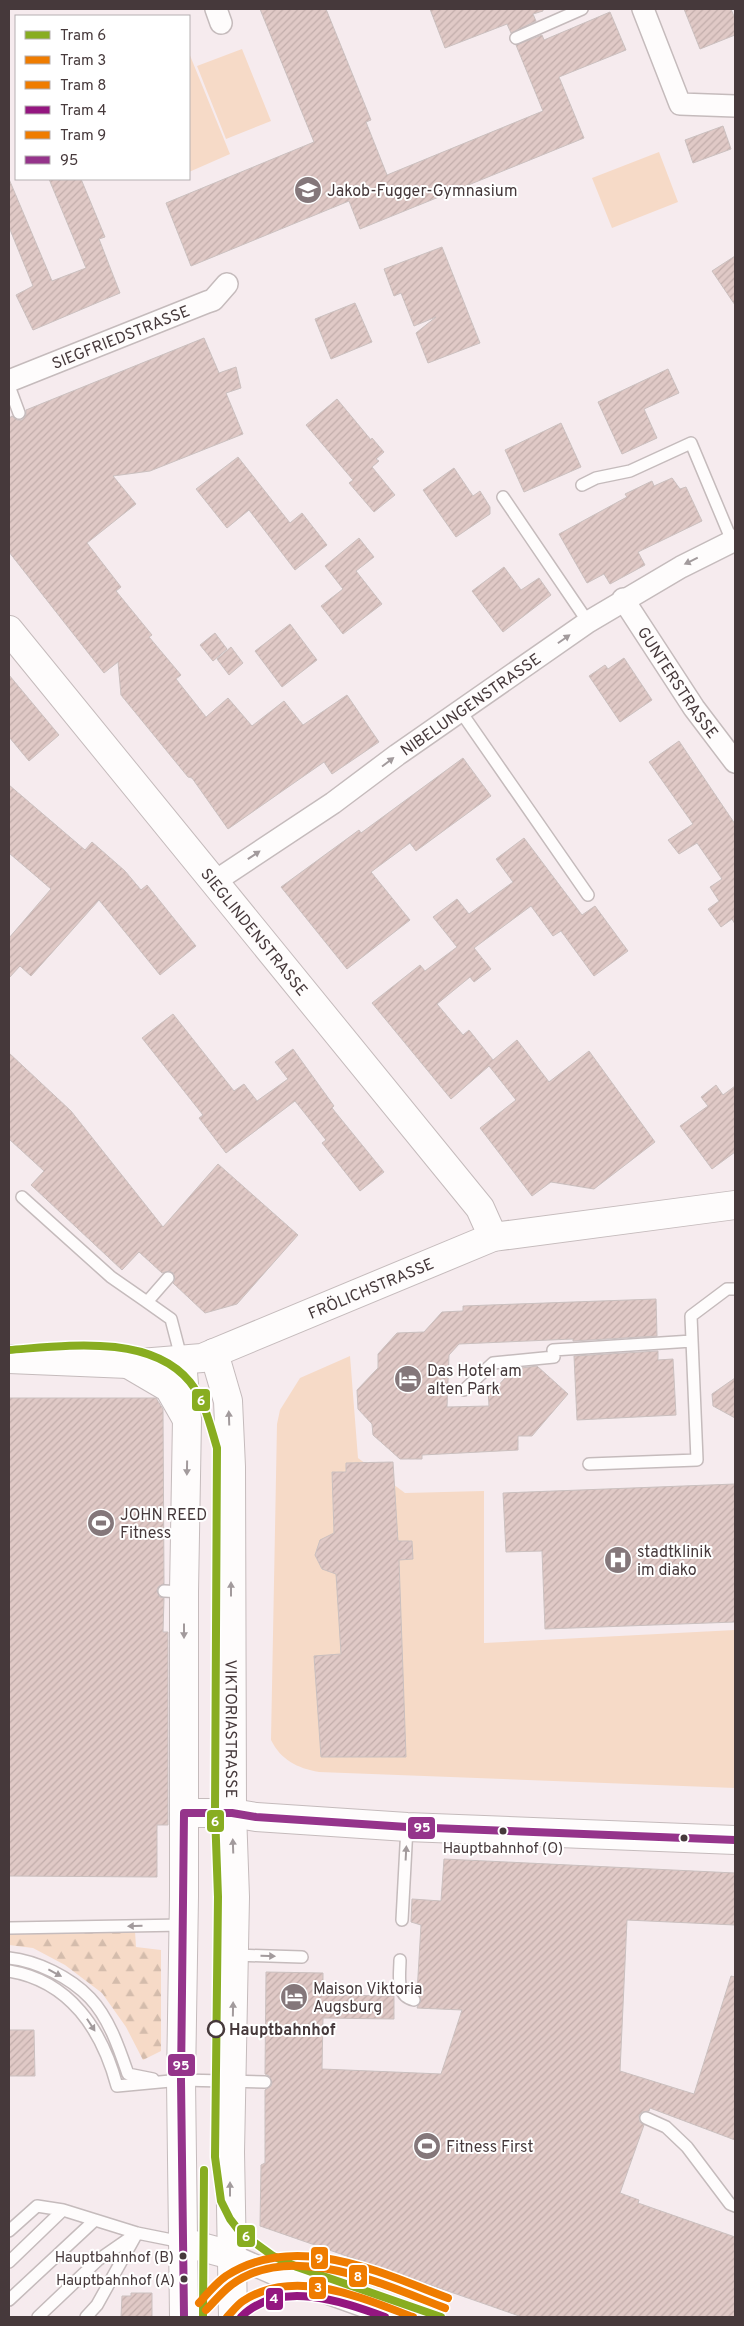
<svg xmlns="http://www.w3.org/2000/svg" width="744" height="2326" font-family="Overpass,sans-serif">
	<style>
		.green { fill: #f6dac7 }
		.forest { fill: url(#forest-firs) }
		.building { fill: url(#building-hatch); stroke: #cbc0bf }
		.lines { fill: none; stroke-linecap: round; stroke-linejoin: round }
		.service-casing { stroke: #c5bbbc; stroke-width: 14 }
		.minor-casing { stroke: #c5bbbc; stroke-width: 24 }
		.tertiary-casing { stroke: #c5bbbc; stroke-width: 30 }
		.service { stroke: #fefcfc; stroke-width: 11 }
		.minor { stroke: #fefcfc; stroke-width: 21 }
		.tertiary { stroke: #fefcfc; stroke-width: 28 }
		.bus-1-casing { stroke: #fff; stroke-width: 11 }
		.bus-1 { stroke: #95348b; stroke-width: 8 }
		.tram-1-casing { stroke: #fff; stroke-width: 11 }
		.tram-2-casing { stroke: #fff; stroke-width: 11 }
		.tram-3-casing { stroke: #fff; stroke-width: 11 }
		.tram-4-casing { stroke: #fff; stroke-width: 11 }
		.tram-5-casing { stroke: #fff; stroke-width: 11 }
		.tram-1 { stroke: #88ad21; stroke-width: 8 }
		.tram-2 { stroke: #ef7c00; stroke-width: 8 }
		.tram-3 { stroke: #ef7c00; stroke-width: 8 }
		.tram-4 { stroke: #941680; stroke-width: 8 }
		.tram-5 { stroke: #ef7c00; stroke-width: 8 }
		.oneway { fill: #a29a9c }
		.bus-dot { fill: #46393b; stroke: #fff; stroke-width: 2 }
		.stop-dot { fill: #fff; stroke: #46393b; stroke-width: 2.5 }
		.labels { text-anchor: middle; stroke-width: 4; stroke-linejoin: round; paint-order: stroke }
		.bus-label { font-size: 15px; fill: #46393b; stroke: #fff; text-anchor: end }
		.poi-label { font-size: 16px; fill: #46393b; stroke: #fff; text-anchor: start }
		.street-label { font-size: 16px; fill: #46393b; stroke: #fff }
		.stop-label { font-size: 16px; font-weight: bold; fill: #46393b; stroke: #fff; text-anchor: start }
		.line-badge { stroke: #fff; stroke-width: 2 }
		.badge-label { font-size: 14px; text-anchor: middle; font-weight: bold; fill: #fff }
	</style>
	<defs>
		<pattern id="forest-firs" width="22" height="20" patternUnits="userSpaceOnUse" patternTransform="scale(1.25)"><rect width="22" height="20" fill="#f6dac7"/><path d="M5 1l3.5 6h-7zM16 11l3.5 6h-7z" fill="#d4bcac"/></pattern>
		<pattern id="building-hatch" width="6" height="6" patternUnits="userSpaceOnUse" patternTransform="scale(1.25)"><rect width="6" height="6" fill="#e0c9c6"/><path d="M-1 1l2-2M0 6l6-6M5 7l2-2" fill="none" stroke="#c2adab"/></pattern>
	</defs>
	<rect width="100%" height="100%" fill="#f6ebee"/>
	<!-- green -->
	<path class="green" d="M 242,49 L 271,121 L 226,139 L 197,66 Z
		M 189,53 L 230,154 L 189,172 Z
		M 659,152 L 678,202 L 612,228 L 592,178 Z
		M 350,1356 L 358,1458 L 405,1493 L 484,1491 L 484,1643 L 735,1630 L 735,1788 L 319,1772 C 297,1768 281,1760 271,1740 L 277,1424 L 280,1410 L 300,1378 Z"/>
	<!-- forest -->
	<path class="forest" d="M 9,1931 L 135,1931 L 136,1947 L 161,1950 L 161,2051 L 143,2060 L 126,2027 L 102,1993 L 65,1965 L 33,1948 L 9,1945 Z"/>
	<!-- building -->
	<path class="building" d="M 260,9 L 326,9 L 371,120 L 366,122 L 387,175 L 543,111 L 516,45 L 542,35 L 544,40 L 610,12 L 626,50 L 559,77 L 584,138 L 360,229 L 349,201 L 191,266 L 166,203 L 314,142 Z
		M 430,9 L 543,9 L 543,11 L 533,14 L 536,21 L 511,33 L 507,24 L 445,48 Z
		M 684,9 L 731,9 L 735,19 L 735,35 L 700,49 Z
		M 723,126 L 731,149 L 693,163 L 685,140 Z
		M 9,179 L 52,281 L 86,268 L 49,179 L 81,179 L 105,237 L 99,239 L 120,293 L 33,330 L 16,295 L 33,286 L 9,227 Z
		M 442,247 L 480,343 L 428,363 L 416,333 L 436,317 L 414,326 L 401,293 L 394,296 L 384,269 Z
		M 735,256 L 735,305 L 712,271 Z
		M 355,303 L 372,342 L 331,359 L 315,319 Z
		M 204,338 L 219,373 L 236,367 L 241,388 L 226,393 L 243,434 L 150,471 L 113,476 L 136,504 L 87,543 L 121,587 L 116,591 L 152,635 L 149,637 L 181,675 L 176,679 L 206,717 L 228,698 L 252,726 L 284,701 L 303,725 L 347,695 L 379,742 L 332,774 L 324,762 L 228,829 L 192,778 L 188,777 L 121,695 L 118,662 L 104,673 L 9,552 L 9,418 L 12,416 L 17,420 L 22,420 L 26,415 L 26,410 Z
		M 668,369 L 679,393 L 644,409 L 657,438 L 622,454 L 598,402 Z
		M 337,399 L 371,440 L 372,438 L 384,452 L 376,459 L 379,461 L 372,467 L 395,495 L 374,512 L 349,483 L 353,480 L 306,425 Z
		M 561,423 L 581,467 L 524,492 L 505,450 Z
		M 238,457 L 290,523 L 302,513 L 327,545 L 295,570 L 249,510 L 227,528 L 196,489 Z
		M 454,468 L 473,496 L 480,491 L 490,507 L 490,514 L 456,537 L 423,490 Z
		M 672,478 L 680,489 L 686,487 L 702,521 L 638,552 L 645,565 L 610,584 L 604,574 L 587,583 L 559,534 L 627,497 L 625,494 L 652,481 L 654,486 Z
		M 359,538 L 374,557 L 356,571 L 382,604 L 343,634 L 321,606 L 343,589 L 325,566 Z
		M 504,567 L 521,590 L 539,578 L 551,595 L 503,632 L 472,591 Z
		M 290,624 L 317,660 L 282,687 L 255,651 Z
		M 215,633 L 227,649 L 213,661 L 200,645 Z
		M 231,647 L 243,663 L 229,675 L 217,659 Z
		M 624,658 L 652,700 L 620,722 L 589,676 L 605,665 L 608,669 Z
		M 9,675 L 59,735 L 29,761 L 9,737 Z
		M 679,741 L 735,824 L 735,924 L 732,919 L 721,927 L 708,909 L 719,901 L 710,887 L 722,879 L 697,843 L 679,854 L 668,840 L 693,824 L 649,762 Z
		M 463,758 L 491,796 L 416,851 L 410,843 L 371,872 L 410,920 L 347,969 L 281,887 L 359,830 L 361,833 Z
		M 9,785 L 85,850 L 92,842 L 125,871 L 141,890 L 147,885 L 196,946 L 160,975 L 99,900 L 31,976 L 20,966 L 9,978 L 9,938 L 51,889 L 9,853 Z
		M 524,838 L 582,915 L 595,906 L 628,951 L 594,976 L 561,931 L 553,936 L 531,906 L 474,948 L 491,969 L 474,982 L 470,977 L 437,1004 L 463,1035 L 469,1030 L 493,1060 L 517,1040 L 549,1082 L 589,1051 L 655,1142 L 594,1189 L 551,1182 L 532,1196 L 480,1128 L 516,1100 L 489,1066 L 451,1099 L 372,1003 L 420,965 L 425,971 L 457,947 L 433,917 L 457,899 L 469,914 L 513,882 L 496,859 Z
		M 173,1014 L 234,1091 L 244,1084 L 257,1101 L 288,1079 L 275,1062 L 293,1049 L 334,1106 L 332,1108 L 384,1172 L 360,1191 L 322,1143 L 326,1140 L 295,1101 L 226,1153 L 199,1118 L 203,1115 L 142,1038 Z
		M 9,1053 L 71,1111 L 163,1227 L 218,1164 L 298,1235 L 237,1304 L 205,1313 L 173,1283 L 175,1279 L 173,1273 L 169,1271 L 162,1273 L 139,1252 L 122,1270 L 31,1185 L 44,1171 L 9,1139 Z
		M 716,1085 L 723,1095 L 735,1086 L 735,1152 L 712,1169 L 680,1126 L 708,1106 L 701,1097 Z
		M 656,1299 L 657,1336 L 573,1341 L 573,1339 L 459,1344 L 449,1355 L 447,1407 L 489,1406 L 488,1388 L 496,1388 L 513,1369 L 537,1366 L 568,1394 L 532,1436 L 518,1436 L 518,1450 L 422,1455 L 422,1459 L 400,1459 L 373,1435 L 372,1424 L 358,1409 L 357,1390 L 378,1368 L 378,1354 L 397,1333 L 424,1332 L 442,1312 L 463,1311 L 463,1306 Z
		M 658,1351 L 658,1360 L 673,1359 L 676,1415 L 577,1420 L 574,1356 Z
		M 735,1378 L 735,1418 L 713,1406 L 712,1394 Z
		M 9,1398 L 156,1398 L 163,1409 L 164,1584 L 158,1587 L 157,1591 L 160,1597 L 164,1598 L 163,1632 L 168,1632 L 168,1825 L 157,1825 L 157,1877 L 9,1876 Z
		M 393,1462 L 398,1541 L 412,1541 L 413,1559 L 399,1560 L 406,1757 L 321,1757 L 314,1656 L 341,1654 L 336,1574 L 322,1569 L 315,1555 L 320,1540 L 334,1533 L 332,1472 L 346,1472 L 346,1463 Z
		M 735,1484 L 735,1622 L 545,1629 L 542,1551 L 506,1552 L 503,1493 Z
		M 444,1859 L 735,1873 L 735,1925 L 627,1920 L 620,2071 L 694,2094 L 731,1976 L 735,1977 L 735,2140 L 650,2108 L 649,2111 L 642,2112 L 639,2115 L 640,2122 L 644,2125 L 620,2193 L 639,2200 L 638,2203 L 735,2237 L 735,2317 L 522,2317 L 405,2276 L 399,2294 L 378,2286 L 384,2269 L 260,2226 L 261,2165 L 265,2163 L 265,2090 L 271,2086 L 272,2082 L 269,2076 L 265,2074 L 266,1972 L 323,1973 L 323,1995 L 394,1996 L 394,2019 L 323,2018 L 322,2069 L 441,2074 L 462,2010 L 417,2008 L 421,1999 L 417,1993 L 421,1925 L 411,1922 L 412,1899 L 441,1901 Z
		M 9,2030 L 34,2030 L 35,2076 L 9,2076 Z
		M 131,2293 L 152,2293 L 152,2317 L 121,2317 L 122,2296 L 131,2296 Z"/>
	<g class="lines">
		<!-- service casing -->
		<g class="service-casing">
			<path id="service" d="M 516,38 L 582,9
				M 9,386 L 19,413
				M 582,485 L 596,478 L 630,471 L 691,443 L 732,541
				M 503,497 L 588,622
				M 461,712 L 588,895
				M 22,1197 L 111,1277 L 147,1302
				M 168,1278 L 147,1302 L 171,1319 L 182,1361
				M 464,1390 L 493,1363 L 554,1357 L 553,1350 L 692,1341
				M 589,1464 L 697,1460 L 691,1316 L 727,1289 L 735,1289
				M 164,1591 L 184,1592
				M 402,1920 L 407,1827
				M 9,1928 L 184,1925
				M 234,1955 L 302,1957
				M 9,1958 C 37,1961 70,1977 90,1998 C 109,2018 119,2048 128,2074 L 153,2079
				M 400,1960 C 400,1975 395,1996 414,2000
				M 9,1971 C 70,1981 102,2030 117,2086 L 181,2080 L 265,2082
				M 646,2118 L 666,2127 L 687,2147 L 730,2204 L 735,2206
				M 9,2231 L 37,2206 L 63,2210 L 137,2233 L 182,2242
				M 9,2262 L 63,2210
				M 9,2300 L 95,2220
				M 38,2317 L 98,2260 L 137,2233
				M 86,2317 L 97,2305 L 136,2235"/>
		</g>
		<!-- minor casing -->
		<g class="minor-casing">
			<g id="minor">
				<path d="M 216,9 L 221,23"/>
				<path d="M 643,9 L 680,104 L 735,106"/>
				<path id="s1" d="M 9,381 L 207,302 L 213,300 L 227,284"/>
				<path id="s2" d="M 623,599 L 694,708 L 735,762"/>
				<path id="s3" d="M 214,882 L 333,803 L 397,755 L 588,622 L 681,567 L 735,540"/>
				<path d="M 231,2255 L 277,2275 L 394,2317"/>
			</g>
		</g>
		<!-- tertiary casing -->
		<g class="tertiary-casing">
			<g id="tertiary">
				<path id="s4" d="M 9,630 L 480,1208 L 493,1237"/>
				<path id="s5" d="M 214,1353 L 228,1401 L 231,1467 L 232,1813 L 235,1897 L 230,2152 L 233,2317"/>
				<path id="s6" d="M 9,1359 L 128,1364 L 202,1358 L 493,1237 L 735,1205"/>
				<path d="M 182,1361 L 187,1419 L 184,1592 L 184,1896 L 181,2080 L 184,2317"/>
				<path d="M 128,1364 L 169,1388 L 185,1416"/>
				<path d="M 184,1813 L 232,1813 L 256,1817 L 407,1827 L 735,1840"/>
				<path d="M 183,2242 L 231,2255"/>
			</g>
		</g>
		<!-- service -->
		<use href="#service" class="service"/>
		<!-- minor -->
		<use href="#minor" class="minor"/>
		<!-- tertiary -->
		<use href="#tertiary" class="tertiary"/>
		<!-- bus-1 casing -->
		<g class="bus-1-casing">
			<path id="bus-1" d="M 184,1813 L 232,1813 L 256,1817 L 407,1827 L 735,1840
				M 184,1813 L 181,2080 L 184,2317"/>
		</g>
		<!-- bus-1 -->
		<use href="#bus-1" class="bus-1"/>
		<!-- tram-1 casing -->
		<g class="tram-1-casing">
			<path id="tram-1" d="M 9,1350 C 64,1346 150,1333 190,1382 C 205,1401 210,1425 217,1448 L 215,1813 L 218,1897 L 215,2157 L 221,2201 L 230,2219 L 240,2232 L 273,2256 L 297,2267 L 441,2317
				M 203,2317 L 204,2170"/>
		</g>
		<!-- tram-2 casing -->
		<g class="tram-2-casing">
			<path id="tram-2" d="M 227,2317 C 232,2312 237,2305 243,2301 C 295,2267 362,2298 413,2317"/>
		</g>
		<!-- tram-3 casing -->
		<g class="tram-3-casing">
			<path id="tram-3" d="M 206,2310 C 214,2302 221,2293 230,2286 C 290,2239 384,2285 445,2308"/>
		</g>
		<!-- tram-4 casing -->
		<g class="tram-4-casing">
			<path id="tram-4" d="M 241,2317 C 279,2279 341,2301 385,2317"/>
		</g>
		<!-- tram-5 casing -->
		<g class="tram-5-casing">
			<path id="tram-5" d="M 199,2303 C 207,2294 216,2283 226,2276 C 296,2231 379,2272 448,2298"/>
		</g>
		<!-- tram-1 -->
		<use href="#tram-1" class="tram-1"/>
		<!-- tram-2 -->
		<use href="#tram-2" class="tram-2"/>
		<!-- tram-3 -->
		<use href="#tram-3" class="tram-3"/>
		<!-- tram-4 -->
		<use href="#tram-4" class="tram-4"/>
		<!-- tram-5 -->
		<use href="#tram-5" class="tram-5"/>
	</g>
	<!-- one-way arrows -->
	<defs><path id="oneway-solid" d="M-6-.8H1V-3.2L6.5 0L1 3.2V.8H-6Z" transform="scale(1.25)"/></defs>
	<g class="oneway">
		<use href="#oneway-solid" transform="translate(691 561) rotate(154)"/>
		<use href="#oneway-solid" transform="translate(564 639) rotate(-35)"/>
		<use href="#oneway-solid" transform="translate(388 762) rotate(-37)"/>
		<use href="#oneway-solid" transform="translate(254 855) rotate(-34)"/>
		<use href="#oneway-solid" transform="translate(229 1418) rotate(-92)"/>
		<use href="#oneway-solid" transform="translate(187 1468) rotate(91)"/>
		<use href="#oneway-solid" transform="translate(231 1589) rotate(-90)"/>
		<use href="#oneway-solid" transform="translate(184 1631) rotate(90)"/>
		<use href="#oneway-solid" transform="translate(233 1846) rotate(-92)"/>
		<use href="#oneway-solid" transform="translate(406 1853) rotate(-87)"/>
		<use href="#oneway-solid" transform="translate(135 1926) rotate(179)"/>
		<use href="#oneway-solid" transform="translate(268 1956) rotate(1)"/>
		<use href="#oneway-solid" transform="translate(55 1973) rotate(28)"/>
		<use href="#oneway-solid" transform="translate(233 2009) rotate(-89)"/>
		<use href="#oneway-solid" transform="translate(91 2025) rotate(57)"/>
		<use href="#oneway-solid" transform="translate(230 2189) rotate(-90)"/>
	</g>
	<!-- icons -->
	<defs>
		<g id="school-disc" transform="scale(1.4375)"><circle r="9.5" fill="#84777a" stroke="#fff"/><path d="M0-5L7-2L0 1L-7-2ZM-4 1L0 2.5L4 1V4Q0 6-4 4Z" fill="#fff"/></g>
		<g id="hotel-disc" transform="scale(1.4375)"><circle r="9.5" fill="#84777a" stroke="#fff"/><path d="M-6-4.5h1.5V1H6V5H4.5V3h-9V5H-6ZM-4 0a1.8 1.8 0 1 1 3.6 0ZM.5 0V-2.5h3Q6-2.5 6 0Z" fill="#fff"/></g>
		<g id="stadium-disc" transform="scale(1.4375)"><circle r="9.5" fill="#84777a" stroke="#fff"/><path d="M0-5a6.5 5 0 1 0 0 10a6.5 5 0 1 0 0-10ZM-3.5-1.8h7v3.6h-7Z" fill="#fff"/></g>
		<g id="hospital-disc" transform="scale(1.4375)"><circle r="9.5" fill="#84777a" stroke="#fff"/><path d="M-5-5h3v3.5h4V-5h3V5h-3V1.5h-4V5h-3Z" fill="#fff"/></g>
	</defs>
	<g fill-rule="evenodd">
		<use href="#school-disc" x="308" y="190"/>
		<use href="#hotel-disc" x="408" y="1379"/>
		<use href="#stadium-disc" x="101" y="1523"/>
		<use href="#hospital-disc" x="618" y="1560"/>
		<use href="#hotel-disc" x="294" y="1997"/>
		<use href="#stadium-disc" x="427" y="2146"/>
	</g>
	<!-- markers -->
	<g class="bus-dot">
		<circle cx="503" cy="1831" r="4.5"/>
		<circle cx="684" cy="1838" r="4.5"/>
		<circle cx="183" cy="2256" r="4.5"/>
		<circle cx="184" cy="2279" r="4.5"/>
	</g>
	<circle class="stop-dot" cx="216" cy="2029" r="8"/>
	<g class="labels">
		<!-- bus labels -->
		<g class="bus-label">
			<text x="503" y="1853" text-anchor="middle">Hauptbahnhof (O)</text>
			<text x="174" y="2262">Hauptbahnhof (B)</text>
			<text x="175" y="2285">Hauptbahnhof (A)</text>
		</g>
		<!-- poi labels -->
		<g class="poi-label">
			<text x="327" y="196">Jakob-Fugger-Gymnasium</text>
			<text x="427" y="1376">Das Hotel am<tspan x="427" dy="18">alten Park</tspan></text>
			<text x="120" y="1520">JOHN REED<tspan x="120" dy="18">Fitness</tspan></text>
			<text x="637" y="1557">stadtklinik<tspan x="637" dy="18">im diako</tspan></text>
			<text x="313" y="1994">Maison Viktoria<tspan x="313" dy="18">Augsburg</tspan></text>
			<text x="446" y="2152">Fitness First</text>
		</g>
		<!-- street labels -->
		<g class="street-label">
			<text dy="6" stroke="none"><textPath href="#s1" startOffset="120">SIEGFRIEDSTRASSE</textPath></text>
			<text dy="6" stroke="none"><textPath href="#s2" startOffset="100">GUNTERSTRASSE</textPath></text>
			<text dy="6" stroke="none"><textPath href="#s3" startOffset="312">NIBELUNGENSTRASSE</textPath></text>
			<text dy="6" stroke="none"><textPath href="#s4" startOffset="389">SIEGLINDENSTRASSE</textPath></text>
			<text dy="6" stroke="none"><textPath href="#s6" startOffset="376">FRÖLICHSTRASSE</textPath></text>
			<text dy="6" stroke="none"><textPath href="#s5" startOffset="378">VIKTORIASTRASSE</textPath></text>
		</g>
		<!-- stop labels -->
		<g class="stop-label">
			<text x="229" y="2035">Hauptbahnhof</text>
		</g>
	</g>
	<g class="line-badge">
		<rect x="191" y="1388" width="20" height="24" rx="5" fill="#88ad21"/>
		<rect x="206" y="1809" width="19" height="24" rx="5" fill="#88ad21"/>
		<rect x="407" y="1816" width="29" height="24" rx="5" fill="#95348b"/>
		<rect x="167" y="2053" width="29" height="24" rx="5" fill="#95348b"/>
		<rect x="236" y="2224" width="20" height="24" rx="5" fill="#88ad21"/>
		<rect x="310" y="2246" width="19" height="24" rx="5" fill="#ef7c00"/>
		<rect x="348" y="2264" width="20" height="24" rx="5" fill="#ef7c00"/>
		<rect x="308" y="2276" width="19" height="24" rx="5" fill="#ef7c00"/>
		<rect x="265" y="2287" width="19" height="24" rx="5" fill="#941680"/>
	</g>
	<g class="badge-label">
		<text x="201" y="1405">6</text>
		<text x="215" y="1826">6</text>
		<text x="422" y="1832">95</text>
		<text x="181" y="2070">95</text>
		<text x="246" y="2241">6</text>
		<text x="319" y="2263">9</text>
		<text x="358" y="2281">8</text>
		<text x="318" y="2292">3</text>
		<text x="274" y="2303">4</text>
	</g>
	<!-- border -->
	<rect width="744" height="2326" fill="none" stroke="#46393b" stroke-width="20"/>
	<!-- legend -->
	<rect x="15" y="15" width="175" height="165" fill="#ffffff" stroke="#b5b0b1"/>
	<rect x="25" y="31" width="25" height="8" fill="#88ad21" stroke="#b5b0b1"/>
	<text x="60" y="40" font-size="15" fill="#46393b">Tram 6</text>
	<rect x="25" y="56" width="25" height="8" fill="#ef7c00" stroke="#b5b0b1"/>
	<text x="60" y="65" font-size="15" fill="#46393b">Tram 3</text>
	<rect x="25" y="81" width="25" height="8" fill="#ef7c00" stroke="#b5b0b1"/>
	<text x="60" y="90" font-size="15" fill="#46393b">Tram 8</text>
	<rect x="25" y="106" width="25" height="8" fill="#941680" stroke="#b5b0b1"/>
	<text x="60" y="115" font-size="15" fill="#46393b">Tram 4</text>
	<rect x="25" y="131" width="25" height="8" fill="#ef7c00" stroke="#b5b0b1"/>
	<text x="60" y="140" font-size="15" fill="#46393b">Tram 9</text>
	<rect x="25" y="156" width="25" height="8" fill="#95348b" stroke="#b5b0b1"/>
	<text x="60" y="165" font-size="15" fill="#46393b">95</text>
</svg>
